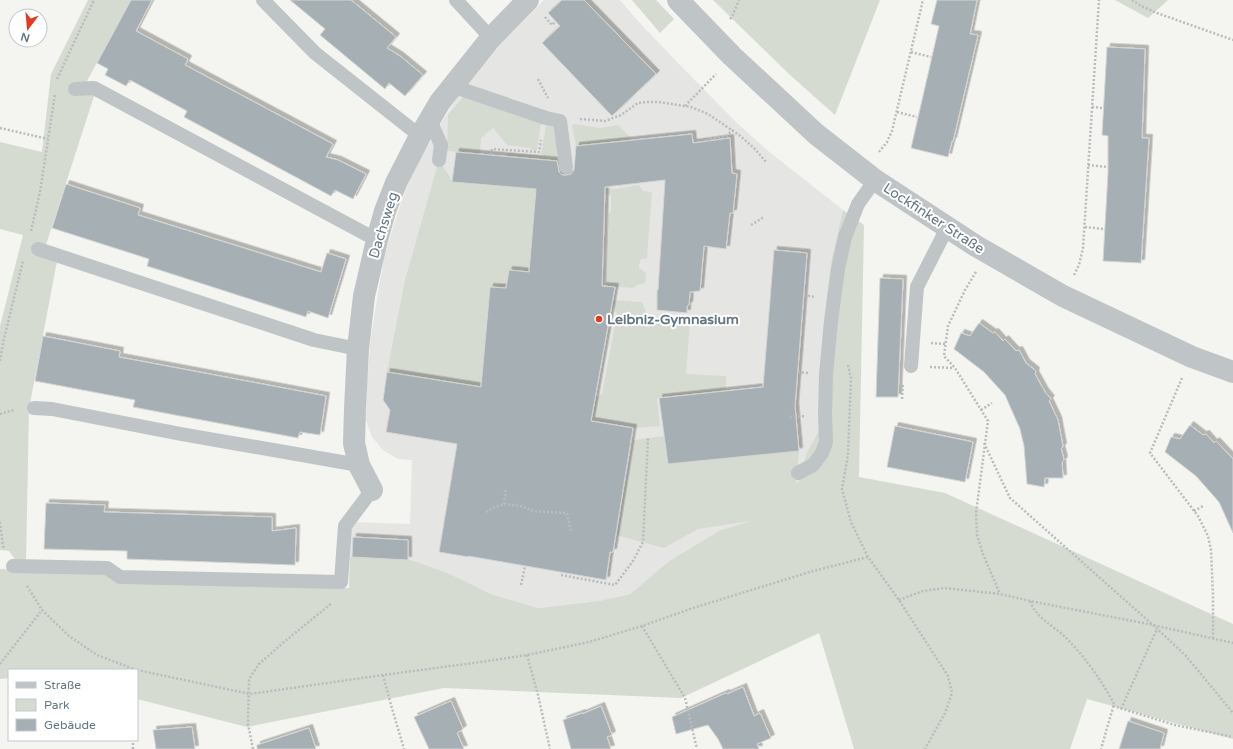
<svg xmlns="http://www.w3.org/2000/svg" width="1233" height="749" font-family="'Varela Round',sans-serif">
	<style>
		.built { fill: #e5e5e4 }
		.green { fill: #d6dbd1 }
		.building { fill: #a6b0b4; stroke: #d5d5d3; filter: url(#shadow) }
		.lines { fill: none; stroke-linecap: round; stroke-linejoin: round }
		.path { stroke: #b9bcbe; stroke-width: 2.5; stroke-dasharray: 2 2; stroke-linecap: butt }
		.service { stroke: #bfc4c6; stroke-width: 14 }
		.minor { stroke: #bfc4c6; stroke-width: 22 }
		.tertiary { stroke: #bfc4c6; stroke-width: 22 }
		.poi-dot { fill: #e63a1f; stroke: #fff; stroke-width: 1.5 }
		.labels { text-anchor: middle; stroke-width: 4; stroke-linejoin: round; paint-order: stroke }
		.street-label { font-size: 14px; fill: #637782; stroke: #fff }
		.poi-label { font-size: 14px; font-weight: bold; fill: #637782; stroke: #fff; text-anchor: start }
	</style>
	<defs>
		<filter id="shadow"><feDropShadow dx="3.5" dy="-3.5" stdDeviation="0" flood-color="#0004"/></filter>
	</defs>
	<rect width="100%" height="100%" fill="#f4f4f0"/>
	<!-- built -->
	<path class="built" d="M 544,0 L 620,0 L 637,20 L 677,62 L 737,123 L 767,150 L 843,210 L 832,257 L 826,301 L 822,369 L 821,427 L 807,452 L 799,481 L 769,516 L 668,562 L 630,594 L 599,601 L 538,608 L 491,594 L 448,573 L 411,560 L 350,557 L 351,522 L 410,524 L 412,460 L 398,459 L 383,450 L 372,437 L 366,420 L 367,383 L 371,336 L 380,281 L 385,254 L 395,221 L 406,189 L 421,157 L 440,125 L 459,95 L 500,45 Z"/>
	<!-- green -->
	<path class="green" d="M 88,0 L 131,0 L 87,81 L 97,87 L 44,251 L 58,256 L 29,409 L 26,562 L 17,562 L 9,551 L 0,550 L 0,326 L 23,235 L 0,229 L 0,142 L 42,152 L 51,74 Z
		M 632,0 L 656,0 L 674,19 L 660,33 Z
		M 713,0 L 880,0 L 835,115 L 789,74 Z
		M 1115,0 L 1168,0 L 1148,18 Z
		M 463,97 L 541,123 L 537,150 L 531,150 L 531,148 L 507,145 L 493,128 L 481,138 L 480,154 L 447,151 L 448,115 Z
		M 574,124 L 600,128 L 618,125 L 633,140 L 576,146 L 572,126 Z
		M 546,125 L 556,128 L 557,162 L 508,157 L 508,153 L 541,155 Z
		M 439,160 L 453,182 L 536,189 L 529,272 L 520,271 L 519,290 L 490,287 L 484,354 L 516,358 L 511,419 L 478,387 L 387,372 L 405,280 Z
		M 639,185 L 643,191 L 652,192 L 647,258 L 641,259 L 639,265 L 639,268 L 646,273 L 645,283 L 637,285 L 633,288 L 606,286 L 608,214 L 611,211 L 611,196 L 603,193 L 603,188 L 616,189 Z
		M 843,210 L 864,225 L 859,477 L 945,493 L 1233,624 L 1233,739 L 1087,699 L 1070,749 L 854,749 L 819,633 L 681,698 L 444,688 L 247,727 L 137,699 L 137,670 L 9,670 L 9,678 L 0,679 L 0,569 L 106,573 L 121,581 L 349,588 L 350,557 L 411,560 L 448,573 L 491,594 L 538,608 L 599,601 L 630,594 L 668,562 L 719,531 L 751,521 L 698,529 L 664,548 L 616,535 L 633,440 L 664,436 L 668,464 L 799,451 L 796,484 L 799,481 L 807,452 L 821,427 L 822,369 L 826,301 L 832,257 Z
		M 612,300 L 642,302 L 648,317 L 690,320 L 686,374 L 726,376 L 726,391 L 657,398 L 660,426 L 635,428 L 607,423 L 605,434 L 590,426 L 596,397 L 602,394 L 617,314 L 612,305 Z"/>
	<!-- building -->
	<path class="building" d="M 131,0 L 152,0 L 136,31 L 188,59 L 185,65 L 333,144 L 326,157 L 338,160 L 366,174 L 353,199 L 335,190 L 331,196 L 184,117 L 187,111 L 130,80 L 126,86 L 105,75 L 108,69 L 97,63 Z
		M 290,0 L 351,0 L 396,37 L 387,48 L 400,56 L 423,75 L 405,96 L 389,83 L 385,89 L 320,35 L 325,29 Z
		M 562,0 L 584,0 L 656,74 L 612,116 L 542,43 L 560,26 L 548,13 Z
		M 937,0 L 977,0 L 970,34 L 978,35 L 953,141 L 952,141 L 948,157 L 911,148 L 939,26 L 931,24 Z
		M 1107,47 L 1145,49 L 1142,138 L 1149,138 L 1141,263 L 1103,261 L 1108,173 L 1108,136 L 1102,135 Z
		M 692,134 L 693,143 L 730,138 L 732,173 L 737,174 L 733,213 L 730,213 L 726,249 L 704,246 L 700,291 L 690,292 L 689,305 L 687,306 L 687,313 L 657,310 L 657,290 L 658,290 L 665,180 L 605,187 L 602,286 L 615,287 L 591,421 L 633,428 L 613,552 L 610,552 L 606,580 L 468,556 L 468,557 L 439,552 L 457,444 L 386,432 L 390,410 L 383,400 L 387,372 L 481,387 L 490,287 L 506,288 L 509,270 L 529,272 L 536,189 L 452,182 L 456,152 L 557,161 L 559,172 L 562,175 L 567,175 L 571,174 L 574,170 L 576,146 Z
		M 66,184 L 140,208 L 138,215 L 321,272 L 327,253 L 346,259 L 328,318 L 308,311 L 306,317 L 147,266 L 149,259 L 52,228 Z
		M 774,250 L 807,253 L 795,406 L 799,451 L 668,464 L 659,398 L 763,387 Z
		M 880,278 L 903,279 L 898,397 L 876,397 Z
		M 979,323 L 993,333 L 995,332 L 1003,341 L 1005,339 L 1016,351 L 1019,350 L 1026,363 L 1036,371 L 1035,374 L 1045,392 L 1051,399 L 1049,401 L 1058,420 L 1063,447 L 1061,448 L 1064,460 L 1062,462 L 1063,478 L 1045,478 L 1044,487 L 1027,484 L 1024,446 L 1020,429 L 1005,395 L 984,372 L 954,349 L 961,333 L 970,336 Z
		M 43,336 L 120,351 L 119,357 L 326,396 L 320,435 L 300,432 L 298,438 L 175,415 L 133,407 L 135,400 L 35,381 Z
		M 1190,425 L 1203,435 L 1206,434 L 1214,443 L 1216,441 L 1233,459 L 1233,533 L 1219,502 L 1196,476 L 1165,452 L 1171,437 L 1180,439 Z
		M 895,426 L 973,442 L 965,482 L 887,467 Z
		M 46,503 L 105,505 L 104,512 L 272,517 L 272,531 L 296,528 L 295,565 L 127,559 L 127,551 L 44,549 Z
		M 353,537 L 408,540 L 408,560 L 352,557 Z
		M 743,687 L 754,716 L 760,713 L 771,738 L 757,744 L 759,749 L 723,749 L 718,739 L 708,725 L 676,734 L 672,717 L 726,693 L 727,694 Z
		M 451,701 L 463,729 L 457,733 L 464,749 L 429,749 L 414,717 Z
		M 601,706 L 612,735 L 607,737 L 611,749 L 571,749 L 563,720 L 582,713 L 582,714 Z
		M 1128,721 L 1164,733 L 1160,749 L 1119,749 Z
		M 192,727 L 195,749 L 156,749 L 153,730 Z
		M 309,728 L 316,749 L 257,749 L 257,745 Z"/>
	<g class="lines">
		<!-- path -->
		<path class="path" d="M 1132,0 L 1141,6 L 1157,13 L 1233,40
			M 545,17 L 552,25 L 556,21
			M 730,19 L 732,17 L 739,0
			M 911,52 L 931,57
			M 57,79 L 94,0
			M 538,79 L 548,98
			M 685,106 L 716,74
			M 1092,107 L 1103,108
			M 897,112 L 917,117
			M 580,119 L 605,121 L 621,115 L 638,103 L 648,102 L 659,102 L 691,107 L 708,114 L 739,135 L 754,148 L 767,163
			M 0,128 L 48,139
			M 708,141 L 708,139 L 726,136 L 733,130
			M 879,152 L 887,142 L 892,131 L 923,0
			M 491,155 L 492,149 L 539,152 L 541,140
			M 1088,165 L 1108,167
			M 751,225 L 764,217
			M 1085,227 L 1104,229
			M 31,231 L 40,192 L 55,94
			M 976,272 L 965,290 L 948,326 L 944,356 L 955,368 L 988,421 L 976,513 L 977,535 L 983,554 L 1000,594
			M 1074,275 L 1079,265 L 1083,248 L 1099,0
			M 804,295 L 815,297
			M 931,343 L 945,344
			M 0,361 L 3,343 L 23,261
			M 848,365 L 851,378 L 848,455 L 842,489 L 851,522 L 868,557 L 899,600 L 948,676 L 952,693 L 945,713 L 925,749
			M 930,367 L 954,368
			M 798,372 L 808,373
			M 1182,378 L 1150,453 L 1198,516 L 1208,536 L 1211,550 L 1213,595 L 1213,638
			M 902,399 L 903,383
			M 981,410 L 992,403
			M 0,414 L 14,410
			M 790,417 L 806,416
			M 984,443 L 1010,498 L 1153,625 L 1186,656 L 1233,713
			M 504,504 L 506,488
			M 1194,511 L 1203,506
			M 486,512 L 493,508 L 504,504 L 521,506 L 533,511 L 567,513 L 571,532
			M 0,522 L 3,546 L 5,549
			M 561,575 L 615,585 L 633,561 L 643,542 L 648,438
			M 521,585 L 525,566
			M 27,586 L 42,610 L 69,636 L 97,655 L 136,670
			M 899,600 L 923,591 L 944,588 L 1000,594 L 1030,601 L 1153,625 L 1233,643
			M 1030,601 C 1036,617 1050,624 1062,634 C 1083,654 1101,679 1114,704 L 1101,749
			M 642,626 L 685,698 L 697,749
			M 527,655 L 538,695 L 550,749
			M 0,664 L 42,610
			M 137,670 L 250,694 L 383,675 L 481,662 L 527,655 L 589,642 L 642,626 L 693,608 L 813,571 L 868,557
			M 383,675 L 391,705 L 404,749
			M 1113,706 L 1175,725 L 1233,737
			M 1121,709 L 1157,629
			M 133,749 L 133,740
			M 253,749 L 248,724 L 249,679 L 259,664 L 284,642 L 332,603"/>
		<!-- service -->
		<path class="service" d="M 263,0 L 315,53 L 420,136
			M 456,0 L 491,38
			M 452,86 L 546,118 L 560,121 L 566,167
			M 75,89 L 94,88 L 377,240
			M 430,120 L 441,145 L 439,160
			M 38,249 L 314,340 L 358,349
			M 911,366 L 917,287 L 947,228
			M 34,408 L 52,409 L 181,434 L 359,465
			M 798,473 L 813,465 L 822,453 L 826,442 L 825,415 L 826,375 L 831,321 L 838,269 L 845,237 L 858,204 L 875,180
			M 13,566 L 107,568 L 120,577 L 341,582 L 345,526 L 372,490"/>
		<!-- minor -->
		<path class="minor" d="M 372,490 L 359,465 L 354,443 L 355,409 L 358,349 L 364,296 L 377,240 L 385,211 L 396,183 L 420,136 L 440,102 L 491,38 L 528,0"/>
		<!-- tertiary -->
		<path class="tertiary" d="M 678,0 L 732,56 L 816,134 L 875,180 L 976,246 L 1063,296 L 1192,357 L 1233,372"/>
	</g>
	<!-- markers -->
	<circle class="poi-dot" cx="599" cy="319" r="4"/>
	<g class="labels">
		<!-- street labels -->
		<g class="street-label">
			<text transform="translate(934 218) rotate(33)" y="5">Lockfinker Straße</text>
			<text transform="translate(383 225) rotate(-73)" y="5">Dachsweg</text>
		</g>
		<!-- poi labels -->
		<g class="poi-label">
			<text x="607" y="324">Leibniz-Gymnasium</text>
		</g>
	</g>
	<!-- legend -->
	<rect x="8" y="669" width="130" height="72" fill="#ffffff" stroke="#c1c9cd"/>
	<rect x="16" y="682" width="20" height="6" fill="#bfc4c6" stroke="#c1c9cd"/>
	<text x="44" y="689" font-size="12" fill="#637782">Straße</text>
	<rect x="16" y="699" width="20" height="12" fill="#d6dbd1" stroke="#c1c9cd"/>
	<text x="44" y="709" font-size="12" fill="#637782">Park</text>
	<rect x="16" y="719" width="20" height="12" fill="#a6b0b4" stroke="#c1c9cd"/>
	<text x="44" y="729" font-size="12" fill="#637782">Gebäude</text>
	<!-- north arrow -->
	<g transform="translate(28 28) rotate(196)"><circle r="19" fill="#ffffff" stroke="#c1c9cd"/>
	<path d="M0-3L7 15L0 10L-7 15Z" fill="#e63a1f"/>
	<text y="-6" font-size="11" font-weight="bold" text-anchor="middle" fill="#637782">N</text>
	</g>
</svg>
